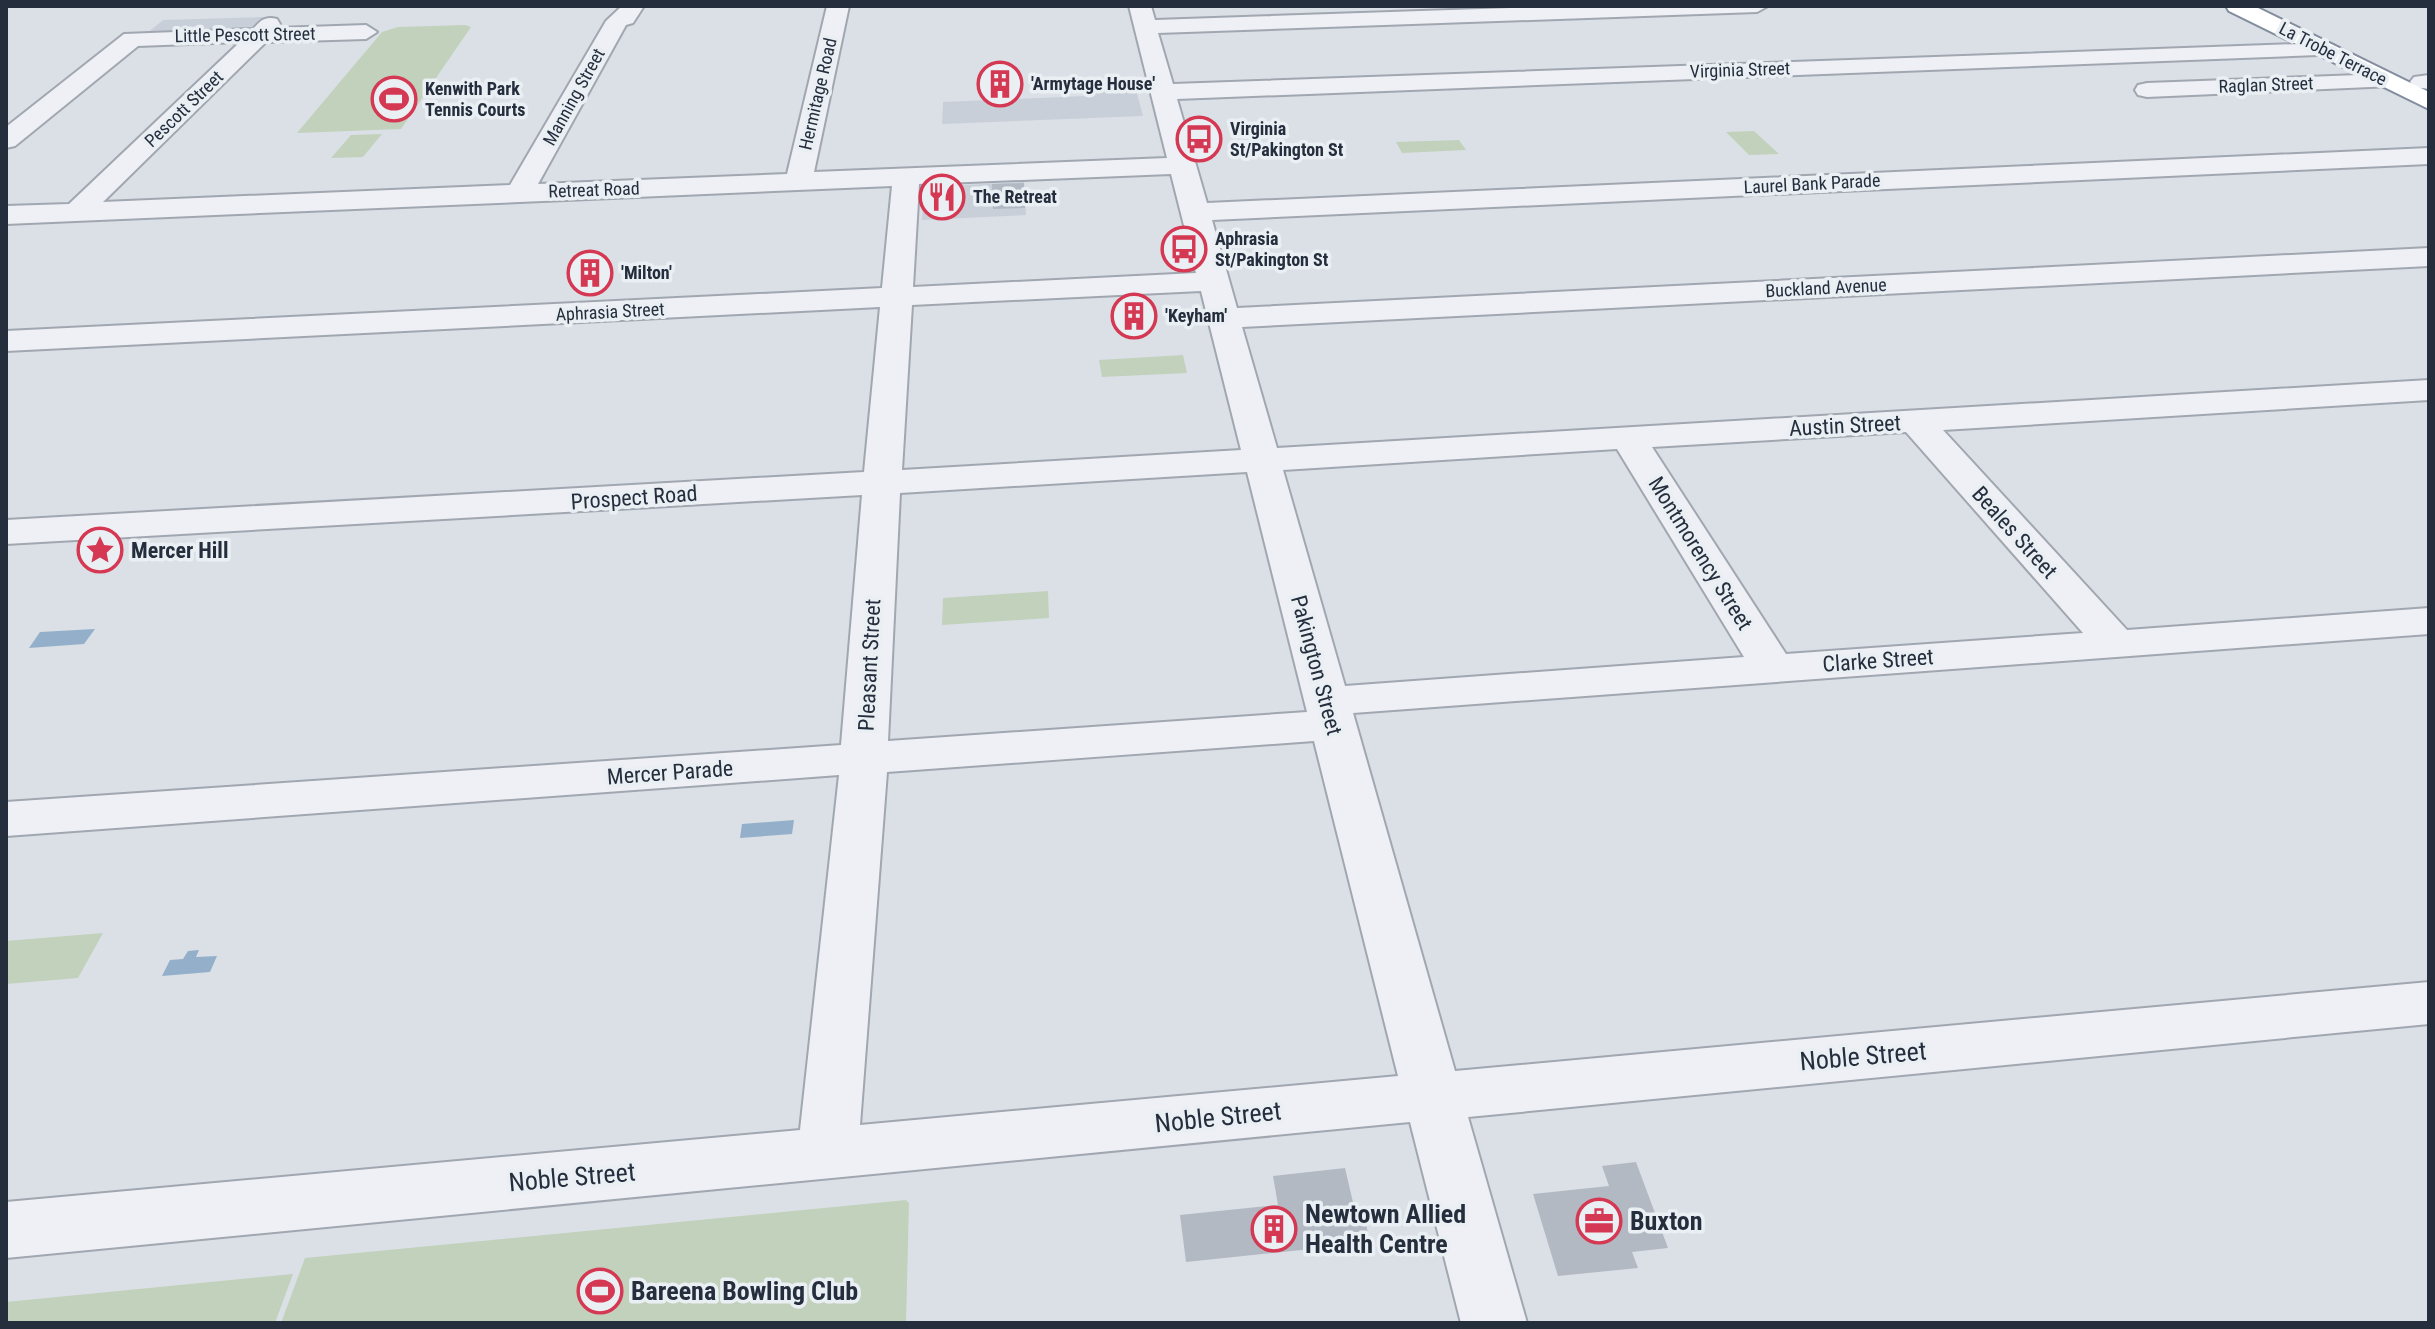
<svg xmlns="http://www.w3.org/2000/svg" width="2435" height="1329" font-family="'Roboto Condensed',sans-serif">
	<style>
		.built { fill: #c9cfd9 }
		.green { fill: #c2d1bc }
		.water { fill: #94afc9 }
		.building { fill: #b2b9c3 }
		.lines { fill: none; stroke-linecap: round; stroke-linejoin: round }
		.minor-casing { stroke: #a1a7b0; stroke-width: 4 }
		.highway-casing { stroke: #828d9e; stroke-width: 4 }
		.minor { fill: #eef0f5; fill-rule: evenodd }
		.highway { fill: #fff; fill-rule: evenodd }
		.labels { text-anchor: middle; stroke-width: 7; stroke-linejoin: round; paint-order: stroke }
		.far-street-label { font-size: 18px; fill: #252e3d; stroke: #eaeff4 }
		.far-poi-label { font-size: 18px; font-weight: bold; fill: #252e3d; stroke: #eaeff4; text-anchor: start }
		.street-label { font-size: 22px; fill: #252e3d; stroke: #eaeff4 }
		.poi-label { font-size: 22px; font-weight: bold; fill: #252e3d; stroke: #eaeff4; text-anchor: start }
		.near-street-label { font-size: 26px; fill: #252e3d; stroke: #eaeff4 }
		.near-poi-label { font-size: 26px; font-weight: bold; fill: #252e3d; stroke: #eaeff4; text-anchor: start }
	</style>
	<rect width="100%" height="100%" fill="#dbe0e6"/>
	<!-- built -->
	<path class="built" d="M 265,17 L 249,31 L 146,34 L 163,20 Z
		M 1135,86 L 1143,116 L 942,124 L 943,102 L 1085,96 L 1105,88 Z
		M 1024,182 L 1026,215 L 922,220 L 924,187 Z"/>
	<!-- green -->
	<path class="green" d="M 465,25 L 471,27 L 401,129 L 297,133 L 382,32 L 398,27 Z
		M 1754,131 L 1779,154 L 1749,155 L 1726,132 Z
		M 382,134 L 363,157 L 331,158 L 351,135 Z
		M 1459,140 L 1466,150 L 1402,153 L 1396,142 Z
		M 1183,355 L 1187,373 L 1102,377 L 1099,360 Z
		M 1048,591 L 1049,618 L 942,625 L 943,598 Z
		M 103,933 L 78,978 L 6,984 L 6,941 Z
		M 906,1200 L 909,1203 L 906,1323 L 281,1323 L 305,1258 Z
		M 293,1274 L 275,1323 L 6,1323 L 6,1302 Z"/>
	<!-- water -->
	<path class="water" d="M 95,629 L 84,644 L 29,648 L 40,632 Z
		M 794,820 L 792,834 L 740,838 L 742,824 Z
		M 199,950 L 196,957 L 217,956 L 210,972 L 162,976 L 170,960 L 183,959 L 188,951 Z"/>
	<!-- building -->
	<path class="building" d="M 1024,183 L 1025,208 L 993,209 L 992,184 Z
		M 1636,1162 L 1668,1248 L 1632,1252 L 1638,1268 L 1558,1276 L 1533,1194 L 1609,1186 L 1602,1166 Z
		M 1345,1168 L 1355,1211 L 1363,1210 L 1370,1243 L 1186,1262 L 1180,1215 L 1278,1205 L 1273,1176 Z"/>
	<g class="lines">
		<!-- minor casing -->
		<g class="minor-casing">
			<path id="minor" d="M 622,6 L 644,6 L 633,23 L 626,25 L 538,184 L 787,174 L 827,6 L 849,6 L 814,172 L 1167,158 L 1129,6 L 1151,6 L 1155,20 L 1568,6 L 1768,6 L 1757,12 L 1158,33 L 1173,84 L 2326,43 L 2329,48 L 2326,53 L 2318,55 L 1177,99 L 1207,203 L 2429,148 L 2429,164 L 1212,220 L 1237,308 L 2429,248 L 2429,266 L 1242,327 L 1277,448 L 2429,380 L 2429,400 L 1943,430 L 2127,630 L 2429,608 L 2429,634 L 1353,713 L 1455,1071 L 2429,982 L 2429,1024 L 1468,1117 L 1527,1323 L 1461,1323 L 1410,1122 L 6,1258 L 6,1202 L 800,1130 L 839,775 L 6,836 L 6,802 L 841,745 L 862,495 L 6,544 L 6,520 L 864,472 L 880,307 L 6,351 L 6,331 L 882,288 L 892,186 L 6,224 L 6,206 L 69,204 L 240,42 L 138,46 L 15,146 L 6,148 L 6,127 L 124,34 L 253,29 C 261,20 265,16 277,19 L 280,24 L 277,28 L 366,25 L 377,32 L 366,39 L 266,42 L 103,202 L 510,185 L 606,21 ZM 1171,174 L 1196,273 L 913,287 L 919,184 ZM 1201,291 L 1241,450 L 902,470 L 912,305 ZM 1906,432 L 2083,633 L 1786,654 L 1652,447 ZM 1617,449 L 1744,657 L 1345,686 L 1283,470 ZM 1247,472 L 1307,712 L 888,741 L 900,493 ZM 1314,741 L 1398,1076 L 860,1125 L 887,772 Z
				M 2385,74 L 2393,76 L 2397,81 L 2393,86 L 2147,97 L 2138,95 L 2135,90 L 2138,85 L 2147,83 Z
				M 2429,75 L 2429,89 L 2414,87 L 2410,82 L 2414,77 Z"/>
		</g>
		<!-- highway casing -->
		<g class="highway-casing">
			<path id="highway" d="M 2226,6 L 2254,6 L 2429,92 L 2429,109 L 2229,11 Z"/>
		</g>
		<!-- minor -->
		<use href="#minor" class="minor"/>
		<!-- highway -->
		<use href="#highway" class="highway"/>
	</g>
	<!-- icons -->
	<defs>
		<g id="building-ring" transform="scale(2.3)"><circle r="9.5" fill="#eaeff4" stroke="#d43852" stroke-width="1.5"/><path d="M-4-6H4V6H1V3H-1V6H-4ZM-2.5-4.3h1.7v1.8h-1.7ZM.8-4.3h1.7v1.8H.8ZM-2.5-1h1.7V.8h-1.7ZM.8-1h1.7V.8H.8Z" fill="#d43852"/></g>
		<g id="stadium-ring" transform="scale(2.3)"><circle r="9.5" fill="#eaeff4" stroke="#d43852" stroke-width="1.5"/><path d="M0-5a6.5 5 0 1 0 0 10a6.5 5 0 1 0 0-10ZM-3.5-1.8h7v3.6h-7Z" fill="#d43852"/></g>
		<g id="bus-ring" transform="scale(2.3)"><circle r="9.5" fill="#eaeff4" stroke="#d43852" stroke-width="1.5"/><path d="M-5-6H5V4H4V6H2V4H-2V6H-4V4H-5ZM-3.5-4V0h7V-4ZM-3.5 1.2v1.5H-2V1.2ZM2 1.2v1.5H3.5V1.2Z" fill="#d43852"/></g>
		<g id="restaurant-ring" transform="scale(2.3)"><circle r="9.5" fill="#eaeff4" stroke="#d43852" stroke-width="1.5"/><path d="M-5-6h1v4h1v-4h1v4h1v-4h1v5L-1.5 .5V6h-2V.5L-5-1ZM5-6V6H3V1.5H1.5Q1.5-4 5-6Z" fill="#d43852"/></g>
		<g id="sight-ring" transform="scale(2.3)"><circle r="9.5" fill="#eaeff4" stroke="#d43852" stroke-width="1.5"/><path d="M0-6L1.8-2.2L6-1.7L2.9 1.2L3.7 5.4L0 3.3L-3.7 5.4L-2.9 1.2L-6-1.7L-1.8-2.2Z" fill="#d43852"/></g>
		<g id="office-ring" transform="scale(2.3)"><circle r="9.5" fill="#eaeff4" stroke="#d43852" stroke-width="1.5"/><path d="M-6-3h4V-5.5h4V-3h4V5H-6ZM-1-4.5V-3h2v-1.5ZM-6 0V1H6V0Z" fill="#d43852"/></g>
	</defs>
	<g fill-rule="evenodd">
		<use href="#building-ring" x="1000" y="84"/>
		<use href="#stadium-ring" x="394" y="99"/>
		<use href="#bus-ring" x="1199" y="139"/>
		<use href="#restaurant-ring" x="942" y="197"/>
		<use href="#bus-ring" x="1184" y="249"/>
		<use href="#building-ring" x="590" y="273"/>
		<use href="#building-ring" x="1134" y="316"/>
		<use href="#sight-ring" x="100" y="550"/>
		<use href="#office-ring" x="1599" y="1221"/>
		<use href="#building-ring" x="1274" y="1229"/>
		<use href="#stadium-ring" x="600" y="1291"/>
	</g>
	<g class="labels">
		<!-- far-street labels -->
		<g class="far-street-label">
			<text transform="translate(245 35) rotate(-1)" y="6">Little Pescott Street</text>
			<text transform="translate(2333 54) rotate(27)" y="6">La Trobe Terrace</text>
			<text transform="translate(1740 70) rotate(-2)" y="6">Virginia Street</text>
			<text transform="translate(2266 85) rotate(-2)" y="6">Raglan Street</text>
			<text transform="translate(818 94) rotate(-77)" y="6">Hermitage Road</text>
			<text transform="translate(574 97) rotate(-61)" y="6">Manning Street</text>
			<text transform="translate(184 109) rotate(-44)" y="6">Pescott Street</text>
			<text transform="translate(1812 184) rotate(-3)" y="6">Laurel Bank Parade</text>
			<text transform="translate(594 190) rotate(-2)" y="6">Retreat Road</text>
			<text transform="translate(1826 288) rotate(-3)" y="6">Buckland Avenue</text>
			<text transform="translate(610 312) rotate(-3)" y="6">Aphrasia Street</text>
		</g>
		<!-- far-poi labels -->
		<g class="far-poi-label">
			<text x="1031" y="90">'Armytage House'</text>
			<text x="425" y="95">Kenwith Park<tspan x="425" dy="21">Tennis Courts</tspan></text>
			<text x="1230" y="135">Virginia<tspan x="1230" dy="21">St/Pakington St</tspan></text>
			<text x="973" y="203">The Retreat</text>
			<text x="1215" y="245">Aphrasia<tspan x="1215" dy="21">St/Pakington St</tspan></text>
			<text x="621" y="279">'Milton'</text>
			<text x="1165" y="322">'Keyham'</text>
		</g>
		<!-- street labels -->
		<g class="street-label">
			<text transform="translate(1845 425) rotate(-3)" y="8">Austin Street</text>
			<text transform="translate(634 497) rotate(-4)" y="8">Prospect Road</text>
			<text transform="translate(2015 532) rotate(48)" y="8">Beales Street</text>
			<text transform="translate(1701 553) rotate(58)" y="8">Montmorency Street</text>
			<text transform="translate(1878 660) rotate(-4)" y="8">Clarke Street</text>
			<text transform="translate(869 665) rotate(-87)" y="8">Pleasant Street</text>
			<text transform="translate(1317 665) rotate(75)" y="8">Pakington Street</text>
			<text transform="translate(670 772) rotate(-4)" y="8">Mercer Parade</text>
		</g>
		<!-- poi labels -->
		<g class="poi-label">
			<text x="131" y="558">Mercer Hill</text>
		</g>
		<!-- near-street labels -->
		<g class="near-street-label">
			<text transform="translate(1863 1056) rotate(-5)" y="9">Noble Street</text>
			<text transform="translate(1218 1117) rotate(-6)" y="9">Noble Street</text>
			<text transform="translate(572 1177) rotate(-5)" y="9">Noble Street</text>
		</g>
		<!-- near-poi labels -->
		<g class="near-poi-label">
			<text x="1305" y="1223">Newtown Allied<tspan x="1305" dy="30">Health Centre</tspan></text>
			<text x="1630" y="1230">Buxton</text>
			<text x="631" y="1300">Bareena Bowling Club</text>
		</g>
	</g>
	<!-- border -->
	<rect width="2435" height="1329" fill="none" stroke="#252e3d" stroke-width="16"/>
</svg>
